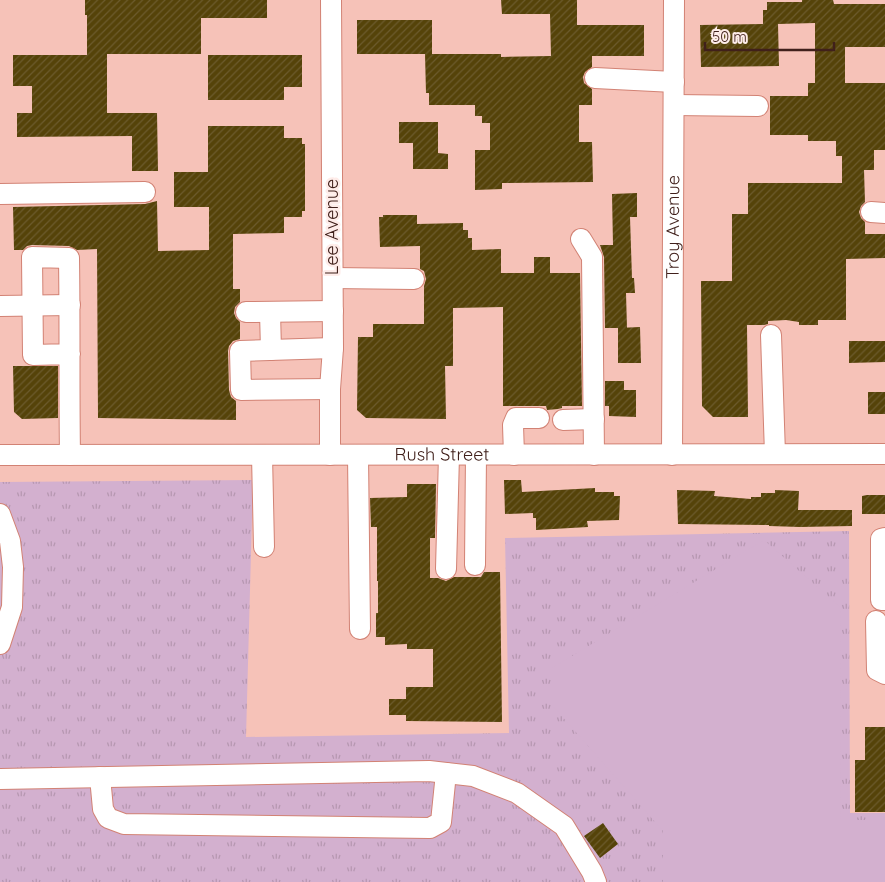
<svg xmlns="http://www.w3.org/2000/svg" width="885" height="882" font-family="Quicksand,sans-serif">
	<style>
		.grass { fill: url(#grass-tufts) }
		.garden { fill: #d3b0cf }
		.building { fill: url(#building-hatch) }
		.lines { fill: none; stroke-linecap: round; stroke-linejoin: round }
		.minor-casing { stroke: #d28274; stroke-width: 22 }
		.minor { stroke: #fff; stroke-width: 20 }
		.labels { text-anchor: middle; stroke-width: 5; stroke-linejoin: round; paint-order: stroke }
		.street-label { font-size: 18px; fill: #40201b; stroke: #feece9 }
	</style>
	<defs>
		<pattern id="grass-tufts" width="24" height="20" patternUnits="userSpaceOnUse" patternTransform="scale(1.25)"><rect width="24" height="20" fill="#d3b0cf"/><path d="M3 7l-1-3M5 7V3M7 7l1-3M15 17l-1-3M17 17v-4M19 17l1-3" fill="none" stroke="#b697b1"/></pattern>
		<pattern id="building-hatch" width="6" height="6" patternUnits="userSpaceOnUse" patternTransform="scale(1.25)"><rect width="6" height="6" fill="#554309"/><path d="M-1 1l2-2M0 6l6-6M5 7l2-2" fill="none" stroke="#6c5b2d"/></pattern>
	</defs>
	<rect width="100%" height="100%" fill="#f6c2b8"/>
	<!-- grass -->
	<path class="grass" d="M 253,480 L 246,737 L 509,733 L 505,538 L 849,531 L 850,813 L 885,813 L 885,882 L 0,882 L 0,482 Z"/>
	<!-- garden -->
	<path class="garden" d="M 764,540 L 840,607 L 841,820 L 885,820 L 885,882 L 663,882 L 663,831 L 552,705 L 552,668 Z"/>
	<!-- building -->
	<path class="building" d="M 85,0 L 267,0 L 267,18 L 201,18 L 201,54 L 107,54 L 107,113 L 157,113 L 158,171 L 132,171 L 132,136 L 17,137 L 17,113 L 32,113 L 32,86 L 13,86 L 13,55 L 87,55 L 87,15 L 85,15 Z
		M 501,0 L 577,0 L 577,25 L 644,25 L 644,56 L 592,56 L 592,67 L 585,72 L 583,77 L 584,83 L 592,89 L 592,105 L 579,105 L 579,142 L 592,142 L 593,182 L 502,183 L 502,189 L 475,190 L 475,150 L 490,150 L 490,123 L 482,123 L 482,116 L 475,116 L 475,105 L 429,105 L 429,93 L 426,93 L 425,54 L 501,54 L 501,57 L 551,56 L 550,14 L 502,14 Z
		M 802,0 L 833,0 L 834,4 L 885,4 L 885,47 L 845,47 L 845,83 L 885,83 L 885,150 L 874,150 L 874,170 L 864,170 L 865,202 L 861,206 L 859,212 L 861,218 L 865,222 L 865,234 L 885,234 L 885,258 L 846,259 L 846,320 L 818,320 L 818,325 L 799,325 L 799,322 L 786,320 L 768,321 L 768,324 L 764,325 L 747,325 L 748,417 L 713,417 L 702,406 L 701,281 L 732,281 L 732,214 L 748,214 L 748,183 L 842,183 L 842,156 L 836,156 L 836,141 L 808,141 L 808,135 L 770,135 L 770,96 L 808,96 L 808,83 L 815,83 L 815,23 L 778,24 L 779,66 L 701,67 L 700,25 L 763,24 L 763,10 L 767,10 L 767,2 L 802,2 Z
		M 357,20 L 432,20 L 432,54 L 357,54 Z
		M 208,55 L 302,55 L 302,87 L 284,87 L 284,100 L 208,100 Z
		M 399,122 L 438,122 L 438,153 L 448,154 L 448,169 L 413,169 L 413,143 L 399,143 Z
		M 208,126 L 284,126 L 284,138 L 302,138 L 302,144 L 305,144 L 305,211 L 302,211 L 302,217 L 284,217 L 284,233 L 233,234 L 233,289 L 240,289 L 240,302 L 235,307 L 234,313 L 236,318 L 240,322 L 240,339 L 233,341 L 229,346 L 228,351 L 229,390 L 231,397 L 236,401 L 236,420 L 98,418 L 97,249 L 77,250 L 69,246 L 32,245 L 27,246 L 23,250 L 14,250 L 13,207 L 145,204 L 157,201 L 158,251 L 209,250 L 209,207 L 174,207 L 174,172 L 208,172 Z
		M 637,193 L 637,217 L 630,217 L 632,278 L 634,278 L 635,293 L 626,293 L 627,328 L 605,328 L 604,257 L 600,245 L 613,245 L 612,194 Z
		M 383,215 L 417,215 L 417,224 L 463,223 L 463,230 L 468,230 L 468,238 L 472,238 L 472,250 L 501,249 L 501,273 L 534,273 L 534,257 L 550,257 L 550,273 L 580,273 L 582,406 L 562,406 L 562,408 L 558,409 L 547,410 L 546,406 L 503,406 L 503,307 L 453,308 L 453,366 L 445,366 L 446,419 L 366,418 L 357,410 L 358,337 L 373,337 L 373,324 L 424,324 L 424,286 L 426,279 L 424,271 L 420,269 L 420,246 L 380,247 L 379,217 L 383,217 Z
		M 640,327 L 641,363 L 618,363 L 618,328 Z
		M 849,341 L 885,341 L 885,362 L 849,363 Z
		M 13,366 L 58,366 L 58,418 L 22,419 L 14,412 Z
		M 605,381 L 624,381 L 624,390 L 636,390 L 636,417 L 609,416 L 609,406 L 605,406 Z
		M 868,392 L 885,392 L 885,414 L 868,414 Z
		M 504,480 L 521,480 L 522,492 L 595,488 L 595,492 L 614,492 L 614,496 L 620,496 L 619,520 L 587,521 L 588,527 L 536,530 L 536,518 L 533,518 L 533,513 L 505,514 Z
		M 407,484 L 436,484 L 435,538 L 430,538 L 430,578 L 438,578 L 446,581 L 454,577 L 481,577 L 484,572 L 500,572 L 502,722 L 406,721 L 406,715 L 389,715 L 389,699 L 406,699 L 406,687 L 433,687 L 433,649 L 407,649 L 407,644 L 385,645 L 385,637 L 376,637 L 376,613 L 378,613 L 378,581 L 377,581 L 377,527 L 371,527 L 370,498 L 407,497 Z
		M 677,490 L 715,491 L 714,496 L 751,499 L 751,497 L 761,497 L 761,493 L 775,493 L 775,490 L 799,491 L 798,510 L 852,510 L 852,526 L 800,527 L 769,526 L 769,525 L 678,524 Z
		M 867,495 L 885,495 L 885,514 L 862,514 L 862,496 Z
		M 865,727 L 885,727 L 885,812 L 855,812 L 855,760 L 865,760 Z
		M 603,823 L 618,844 L 600,858 L 584,836 Z"/>
	<g class="lines">
		<!-- minor casing -->
		<g class="minor-casing">
			<g id="minor">
				<path d="M 595,78 L 674,82"/>
				<path d="M 674,105 L 758,106"/>
				<path d="M 0,194 L 145,192"/>
				<path d="M 871,212 L 885,213"/>
				<path d="M 581,239 L 592,257 L 594,455"/>
				<path d="M 333,278 L 414,279"/>
				<path d="M 0,306 L 70,305"/>
				<path d="M 246,312 L 333,311"/>
				<path d="M 270,312 L 271,350"/>
				<path d="M 771,335 L 775,454"/>
				<path d="M 70,354 L 33,355 L 32,257 L 69,258 C 70,323 69,389 70,455"/>
				<path d="M 330,389 L 241,390 L 240,351 L 333,348"/>
				<path d="M 563,420 L 594,419"/>
				<path id="s1" d="M 0,455 L 885,454"/>
				<path d="M 262,455 L 264,547"/>
				<path d="M 330,455 L 330,389 L 333,348 L 331,0"/>
				<path d="M 358,455 L 360,629"/>
				<path d="M 514,455 L 513,425 L 516,418 L 539,418"/>
				<path id="s2" d="M 672,455 L 674,0"/>
				<path d="M 0,514 L 10,541 L 13,567 L 12,607 L 0,644"/>
				<path d="M 885,538 L 881,539 L 881,600 L 885,600"/>
				<path d="M 475,565 L 476,455"/>
				<path d="M 446,569 L 449,455"/>
				<path d="M 876,621 L 877,670 L 885,674"/>
				<path d="M 100,777 L 103,809 L 108,818 L 124,824 L 430,828 L 441,822 L 446,773"/>
				<path d="M 0,779 L 429,771 L 473,776 L 517,793 L 564,826 L 592,872 L 596,882"/>
			</g>
		</g>
		<!-- minor -->
		<use href="#minor" class="minor"/>
	</g>
	<g class="labels">
		<!-- street labels -->
		<g class="street-label">
			<text transform="translate(332 227) rotate(-90)" y="6">Lee Avenue</text>
			<text dy="6" stroke="none"><textPath href="#s2" startOffset="228">Troy Avenue</textPath></text>
			<text dy="6" stroke="none"><textPath href="#s1" startOffset="442">Rush Street</textPath></text>
		</g>
	</g>
	<!-- scale -->
	<path d="M705 42v8h129v-8" fill="none" stroke="#40201b" stroke-width="2.5"/>
	<text x="712" y="42" font-size="15" fill="#40201b" stroke="#feece9" stroke-width="4" paint-order="stroke">50 m</text>
</svg>
